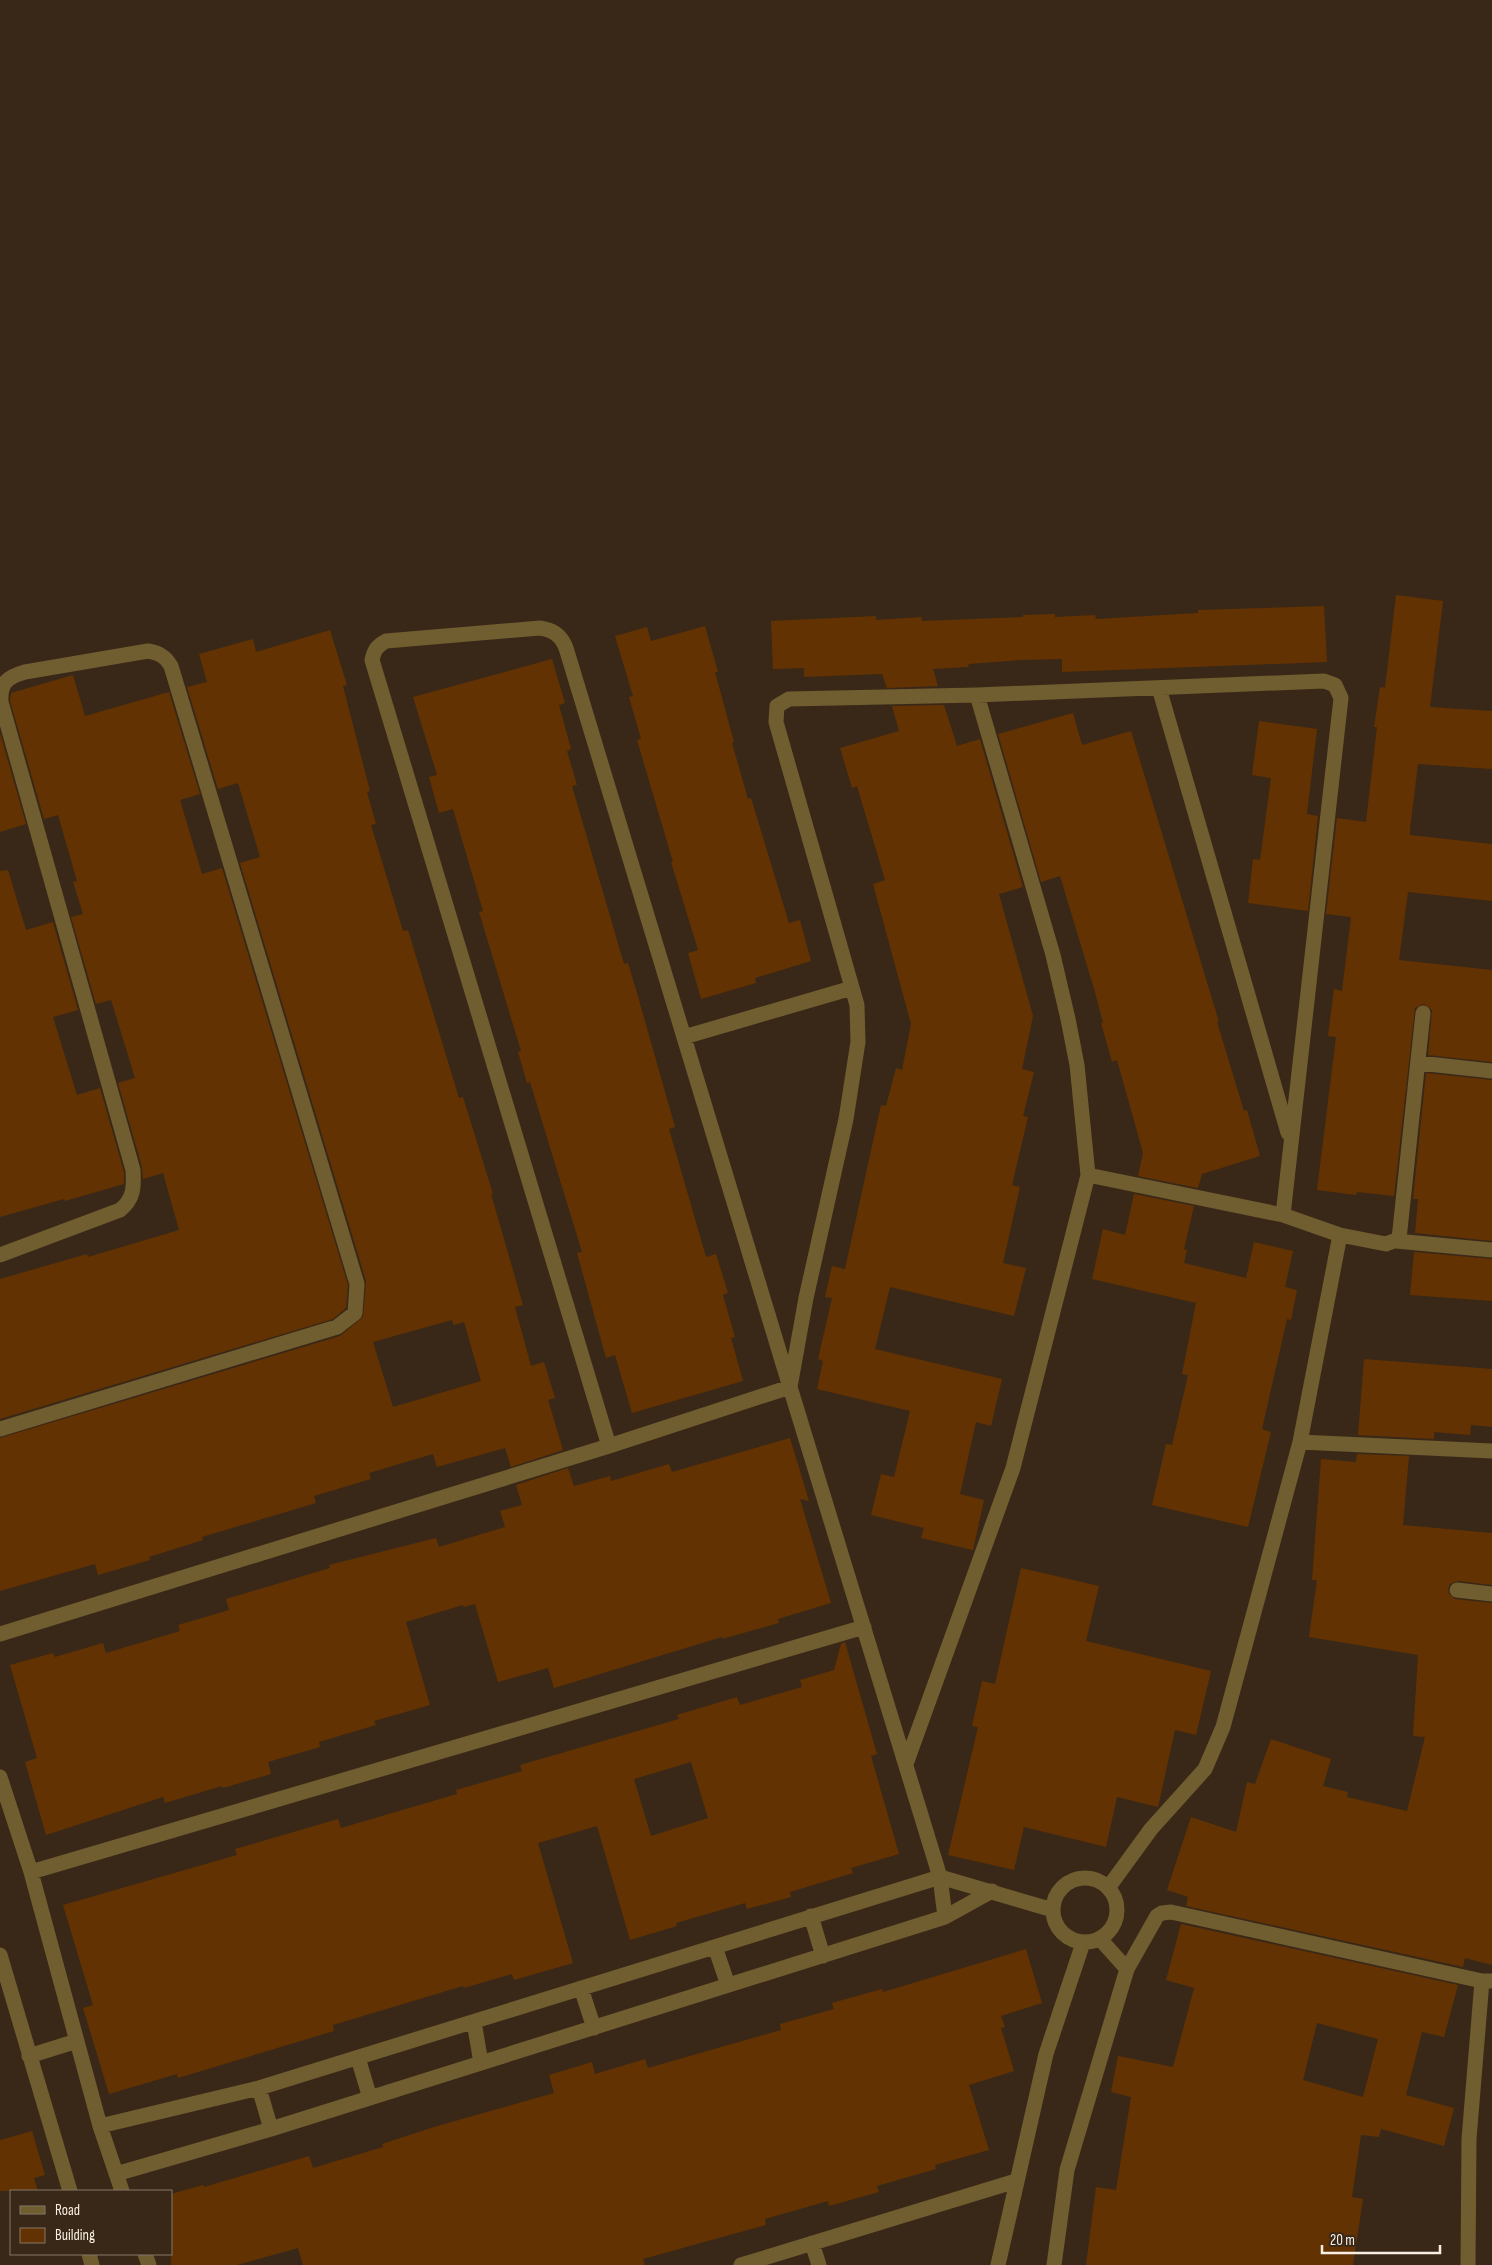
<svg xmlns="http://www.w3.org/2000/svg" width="1492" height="2265" font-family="'Sofia Sans Condensed',sans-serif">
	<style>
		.building { fill: #633202; fill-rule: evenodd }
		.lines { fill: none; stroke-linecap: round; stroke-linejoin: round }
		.minor { stroke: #705d30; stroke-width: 15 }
	</style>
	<rect width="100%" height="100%" fill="#392817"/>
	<!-- building -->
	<path class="building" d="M 1396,595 L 1443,601 L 1430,707 L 1492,711 L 1492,769 L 1418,764 L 1410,829 L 1410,835 L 1492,844 L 1492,901 L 1408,892 L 1399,960 L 1492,970 L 1492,1062 L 1428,1055 L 1432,1010 L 1424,1004 L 1415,1008 L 1394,1196 L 1357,1192 L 1356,1195 L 1317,1190 L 1336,1037 L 1328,1036 L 1334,989 L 1342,991 L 1351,917 L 1326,914 L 1337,818 L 1366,822 L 1377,727 L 1374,727 L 1380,687 L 1385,688 Z
		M 1324,606 L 1327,662 L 1062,672 L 1062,659 L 1020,660 L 968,664 L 969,667 L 933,669 L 938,686 L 887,688 L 882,674 L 804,677 L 804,668 L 773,669 L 771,621 L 876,616 L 876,620 L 921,617 L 922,621 L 1023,617 L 1023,615 L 1055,614 L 1055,617 L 1095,615 L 1096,619 L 1198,613 L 1198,610 Z
		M 705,626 L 718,672 L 715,672 L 734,742 L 732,743 L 748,799 L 751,798 L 789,923 L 800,920 L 811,961 L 755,978 L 756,983 L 701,999 L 688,953 L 698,950 L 671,862 L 673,862 L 637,740 L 641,739 L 629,697 L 633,696 L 615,636 L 647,627 L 651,641 Z
		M 330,630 L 347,685 L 343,686 L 370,791 L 367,792 L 376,824 L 371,825 L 403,931 L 408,930 L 459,1098 L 463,1097 L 493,1194 L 491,1194 L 523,1305 L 515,1307 L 531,1366 L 544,1362 L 555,1398 L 548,1400 L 563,1450 L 511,1467 L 505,1448 L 437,1467 L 433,1454 L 369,1473 L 371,1479 L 314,1496 L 316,1503 L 202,1537 L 203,1540 L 149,1557 L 150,1560 L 98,1575 L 95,1564 L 0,1591 L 0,1438 L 340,1336 L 363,1317 L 366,1281 L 240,863 L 260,857 L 238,783 L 218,789 L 187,687 L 207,682 L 199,654 L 253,639 L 256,652 ZM 452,1320 L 454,1325 L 464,1322 L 481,1381 L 393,1407 L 373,1342 Z
		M 552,659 L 565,703 L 559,705 L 571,749 L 567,751 L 577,785 L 572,786 L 624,964 L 628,963 L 637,993 L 675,1127 L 669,1129 L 706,1257 L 716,1254 L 728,1293 L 723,1295 L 735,1337 L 731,1338 L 743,1381 L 632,1413 L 615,1355 L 606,1358 L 577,1253 L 582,1252 L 530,1082 L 527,1083 L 518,1052 L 521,1051 L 479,912 L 483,911 L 453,809 L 439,813 L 429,777 L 437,775 L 413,697 Z
		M 73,675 L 85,716 L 169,692 L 200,794 L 180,800 L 202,874 L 222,868 L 348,1285 L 346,1308 L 333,1319 L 0,1419 L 0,1279 L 87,1254 L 88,1257 L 179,1230 L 163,1173 L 143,1179 L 142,1167 L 118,1083 L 135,1078 L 111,1000 L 96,1004 L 71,917 L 83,914 L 73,882 L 77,881 L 58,815 L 44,819 L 10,701 L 11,693 Z
		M 944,705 L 957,746 L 980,739 L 1023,887 L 999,894 L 1033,1016 L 1022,1069 L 1034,1072 L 1023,1116 L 1028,1117 L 1012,1185 L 1020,1187 L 1003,1263 L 1026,1268 L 1014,1316 L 890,1287 L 875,1349 L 1002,1379 L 991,1426 L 976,1422 L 960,1494 L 984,1500 L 973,1550 L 921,1538 L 924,1528 L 871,1515 L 881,1474 L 894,1477 L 910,1411 L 817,1389 L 823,1361 L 818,1359 L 832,1298 L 825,1297 L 832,1266 L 845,1269 L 881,1105 L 886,1106 L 896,1068 L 902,1070 L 911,1024 L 873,884 L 885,880 L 857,786 L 852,788 L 840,748 L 899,731 L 892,706 Z
		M 1073,713 L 1082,745 L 1131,731 L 1219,1022 L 1217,1022 L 1244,1111 L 1247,1110 L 1260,1156 L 1202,1174 L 1198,1188 L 1138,1176 L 1143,1153 L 1117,1060 L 1112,1062 L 1101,1023 L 1103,1023 L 1095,992 L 1060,876 L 1041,882 L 998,734 Z
		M 1259,721 L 1317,729 L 1307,814 L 1318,816 L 1308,911 L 1248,903 L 1253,859 L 1260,860 L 1271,778 L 1252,775 Z
		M 0,733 L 26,824 L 0,832 Z
		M 8,870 L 26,930 L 53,922 L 78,1010 L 53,1017 L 77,1095 L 100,1088 L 124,1172 L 124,1184 L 65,1201 L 64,1199 L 0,1217 L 0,871 Z
		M 1426,1073 L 1492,1080 L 1492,1241 L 1415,1233 L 1418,1199 L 1413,1199 Z
		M 1134,1194 L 1194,1206 L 1184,1249 L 1187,1250 L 1184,1263 L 1246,1278 L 1254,1242 L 1293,1251 L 1285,1287 L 1297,1290 L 1291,1320 L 1287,1319 L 1262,1429 L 1271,1432 L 1248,1527 L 1152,1505 L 1166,1444 L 1172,1445 L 1188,1375 L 1182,1374 L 1196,1303 L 1092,1279 L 1103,1229 L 1125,1235 Z
		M 1414,1252 L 1492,1259 L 1492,1301 L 1410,1295 Z
		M 1364,1359 L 1492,1369 L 1492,1427 L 1471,1425 L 1470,1435 L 1434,1432 L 1434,1439 L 1358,1435 Z
		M 790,1438 L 809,1501 L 800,1499 L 831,1603 L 778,1619 L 779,1623 L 722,1639 L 722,1637 L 554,1688 L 548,1668 L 498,1682 L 475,1604 L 464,1607 L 463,1605 L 406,1622 L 430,1705 L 374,1721 L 376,1725 L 319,1742 L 320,1747 L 268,1762 L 271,1774 L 223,1788 L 222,1786 L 165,1803 L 163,1797 L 46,1835 L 25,1762 L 37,1758 L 10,1665 L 53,1653 L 55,1657 L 103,1643 L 106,1653 L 180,1631 L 178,1625 L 229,1610 L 226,1599 L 330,1568 L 329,1565 L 436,1538 L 439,1547 L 505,1527 L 500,1511 L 522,1505 L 516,1485 L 568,1468 L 574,1486 L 610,1476 L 611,1481 L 669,1464 L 672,1472 Z
		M 1357,1454 L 1409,1456 L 1403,1525 L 1492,1533 L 1492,1585 L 1458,1581 L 1450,1584 L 1448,1589 L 1449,1594 L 1455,1599 L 1492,1603 L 1492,1965 L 1465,1958 L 1463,1967 L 1186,1906 L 1188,1897 L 1167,1890 L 1191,1817 L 1236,1832 L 1247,1782 L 1255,1784 L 1271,1739 L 1331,1759 L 1323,1786 L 1348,1792 L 1347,1797 L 1407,1811 L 1425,1737 L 1413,1736 L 1418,1655 L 1309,1637 L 1317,1580 L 1312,1580 L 1321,1459 L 1356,1462 Z
		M 1021,1568 L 1099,1586 L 1086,1641 L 1211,1671 L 1196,1735 L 1175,1730 L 1158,1807 L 1117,1797 L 1106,1847 L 1024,1827 L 1014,1870 L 948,1855 L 978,1727 L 972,1726 L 982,1681 L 995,1684 Z
		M 845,1642 L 877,1754 L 871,1756 L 899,1854 L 851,1868 L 853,1873 L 790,1892 L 791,1897 L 747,1909 L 745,1903 L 676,1923 L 677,1926 L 630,1940 L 597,1826 L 538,1843 L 573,1963 L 514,1980 L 512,1974 L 464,1988 L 463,1986 L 333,2025 L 334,2031 L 178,2078 L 177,2074 L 109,2094 L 83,2008 L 93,2005 L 63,1905 L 237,1855 L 235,1849 L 338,1819 L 341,1828 L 457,1794 L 456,1790 L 522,1771 L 520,1765 L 679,1719 L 677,1715 L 737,1697 L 740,1705 L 802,1687 L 800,1680 L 834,1670 L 841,1644 ZM 691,1762 L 708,1818 L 651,1836 L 634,1779 Z
		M 1181,1924 L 1458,1985 L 1444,2037 L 1422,2032 L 1406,2095 L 1454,2108 L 1444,2146 L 1381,2129 L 1379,2137 L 1361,2135 L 1352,2197 L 1363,2199 L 1353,2265 L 1086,2265 L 1096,2187 L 1116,2190 L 1131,2097 L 1111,2092 L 1118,2056 L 1173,2067 L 1194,1988 L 1166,1980 ZM 1317,2023 L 1378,2039 L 1363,2097 L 1303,2080 Z
		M 1026,1949 L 1042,2003 L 1001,2016 L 1005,2027 L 1001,2028 L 1014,2071 L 969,2085 L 989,2150 L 935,2165 L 936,2169 L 877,2186 L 879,2192 L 829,2206 L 828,2201 L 765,2219 L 766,2225 L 643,2259 L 645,2265 L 303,2265 L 298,2248 L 237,2265 L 171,2265 L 171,2194 L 203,2185 L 204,2187 L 309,2156 L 313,2168 L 383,2147 L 382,2144 L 434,2127 L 554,2093 L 549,2075 L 592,2062 L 595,2074 L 645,2059 L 648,2068 L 781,2030 L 780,2024 L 834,2009 L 832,2003 L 882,1989 L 883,1992 Z
		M 32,2131 L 45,2175 L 34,2178 L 38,2191 L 0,2191 L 0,2140 Z"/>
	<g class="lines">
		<!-- minor -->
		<path class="minor" d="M 540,628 C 553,630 561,635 566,648 L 790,1387 L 609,1446 L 372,660 C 374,650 377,646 386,641 Z
			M 1159,688 L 1288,1133
			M 977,695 L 1053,955 L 1068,1019 L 1077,1065 L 1088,1175 L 1283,1215 L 1340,1235 L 1300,1442 L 1223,1727 L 1205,1769 L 1151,1829 L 1108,1888
			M 684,1037 L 852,988
			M 1419,1063 L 1492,1071
			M 1340,1235 L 1386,1244 L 1399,1239 L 1423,1013
			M 1396,1241 L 1492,1250
			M 0,1255 L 120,1210 C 134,1199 134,1187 133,1170 L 1,702 C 0,683 7,677 25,672 L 148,651 C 159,653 165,656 171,666 L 357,1284 L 355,1313 L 337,1327 L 0,1429
			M 1300,1442 L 1492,1451
			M 1457,1590 L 1492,1594
			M 0,1634 L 609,1446
			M 906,1764 L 1013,1468 L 1088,1175
			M 0,1777 L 31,1872 L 100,2126 L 122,2191
			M 31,1872 L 864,1627
			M1053 1910a32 32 0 1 1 64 0a32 32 0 1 1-64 0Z
			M 811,1916 L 823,1956
			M 945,1917 L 940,1877 L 790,1387 L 806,1298 L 846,1119 L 858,1042 L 857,1005 L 776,722 L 777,706 L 789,699 L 977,695 L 1324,681 L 1335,685 L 1341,698 L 1283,1215
			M 1100,1939 L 1127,1969
			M 715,1947 L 728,1985
			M 0,1955 L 70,2191
			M 581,1988 L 594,2028
			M 474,2022 L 481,2063
			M 29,2056 L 77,2041
			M 358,2058 L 370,2098
			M 259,2088 L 271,2129
			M 100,2126 L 259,2088 L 940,1877 L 1053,1910
			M 116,2174 L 271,2129 L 945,1917 L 992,1891
			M 812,2243 L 819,2265
			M 89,2254 L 92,2265
			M 145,2254 L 149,2265
			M 741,2265 L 1016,2181
			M 998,2265 L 1046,2054 L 1083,1943
			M 1054,2265 L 1067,2170 L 1127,1969 L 1157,1916 L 1162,1913 L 1171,1912 L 1482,1981 L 1492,1981
			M 1468,2265 L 1469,2139 L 1482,1981"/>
	</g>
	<!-- legend -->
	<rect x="10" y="2190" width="162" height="65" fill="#392817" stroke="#867769"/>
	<rect x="20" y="2206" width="25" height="8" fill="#705d30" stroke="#867769"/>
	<text x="55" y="2215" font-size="15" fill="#f9eee3">Road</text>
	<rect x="20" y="2228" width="25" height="15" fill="#633202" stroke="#867769"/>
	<text x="55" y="2240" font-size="15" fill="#f9eee3">Building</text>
	<!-- scale -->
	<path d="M1322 2245v8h118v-8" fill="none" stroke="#f9eee3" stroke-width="2.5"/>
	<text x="1330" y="2245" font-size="15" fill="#f9eee3" stroke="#392817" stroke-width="4" paint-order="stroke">20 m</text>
</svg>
